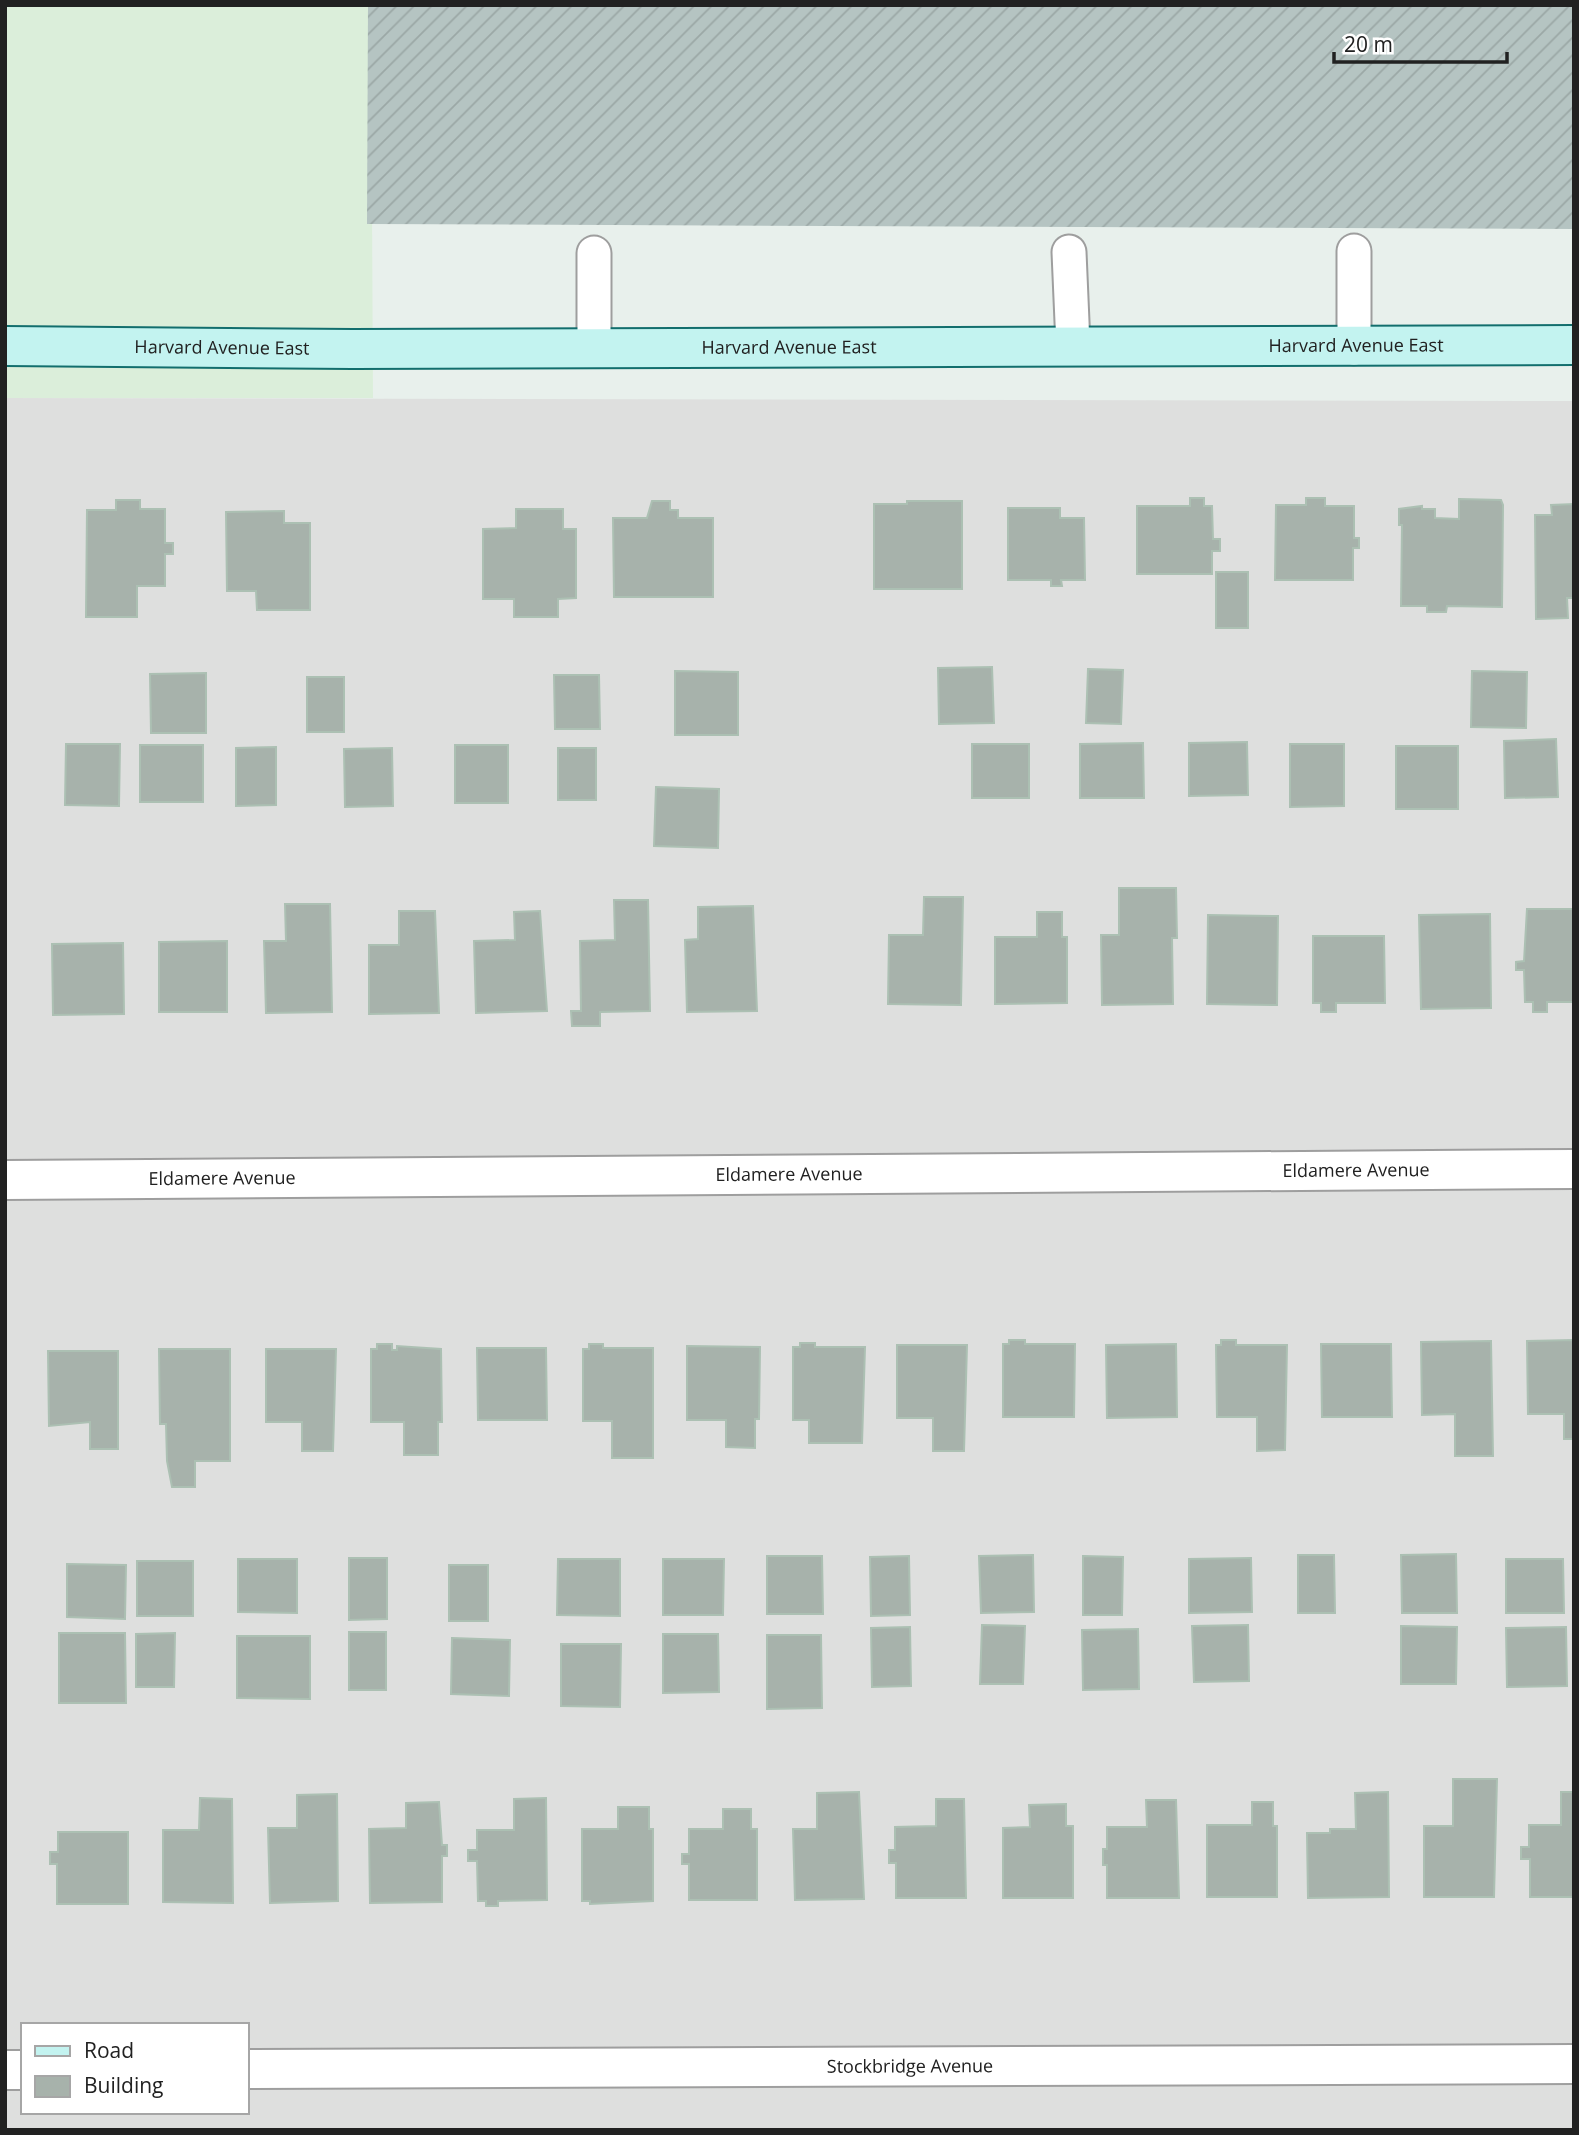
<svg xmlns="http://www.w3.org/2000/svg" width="1579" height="2135" font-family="'Open Sans',sans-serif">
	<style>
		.residential { fill: #dedfde; fill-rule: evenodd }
		.commercial { fill: #dbeeda }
		.construction { fill: url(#construction-furrows) }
		.building { fill: #a7b2ab; stroke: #acc0b3; stroke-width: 2 }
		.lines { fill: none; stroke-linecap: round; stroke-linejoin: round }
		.service-casing { stroke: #9e9e9e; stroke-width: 37 }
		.minor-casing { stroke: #9e9e9e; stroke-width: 42 }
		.secondary-casing { stroke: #126e6d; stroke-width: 42 }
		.service { stroke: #fff; stroke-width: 33 }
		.minor { stroke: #fff; stroke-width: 38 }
		.secondary { stroke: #c3f3f0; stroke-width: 38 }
		.labels { text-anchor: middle; stroke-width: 6; stroke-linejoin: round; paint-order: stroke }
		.street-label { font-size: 18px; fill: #212121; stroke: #fff }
	</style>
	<defs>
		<pattern id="construction-furrows" width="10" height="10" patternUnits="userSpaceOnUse" patternTransform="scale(1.75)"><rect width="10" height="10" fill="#b5c4c2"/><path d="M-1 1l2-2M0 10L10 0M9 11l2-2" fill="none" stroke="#9ba8a6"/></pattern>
	</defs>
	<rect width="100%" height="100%" fill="#e8f0ec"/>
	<!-- residential -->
	<path class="residential" d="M 5,398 L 1574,401 L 1574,2130 L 5,2130 ZM 23,2025 L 247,2025 L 247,2112 L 23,2112 Z"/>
	<!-- commercial -->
	<path class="commercial" d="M 5,5 L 371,5 L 373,398 L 5,398 Z"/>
	<!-- construction -->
	<path class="construction" d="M 368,5 L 1574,5 L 1574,229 L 367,224 Z"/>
	<!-- building -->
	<path class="building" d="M 1190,498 L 1204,498 L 1204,506 L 1212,506 L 1213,539 L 1220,539 L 1220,551 L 1212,551 L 1212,574 L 1137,574 L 1137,506 L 1190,506 Z
		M 1306,498 L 1325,498 L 1325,506 L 1354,506 L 1354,538 L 1359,538 L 1359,548 L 1353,548 L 1353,580 L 1275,580 L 1276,505 L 1306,505 Z
		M 1459,499 L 1501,500 L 1503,505 L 1502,607 L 1447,606 L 1446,612 L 1427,612 L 1427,606 L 1401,606 L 1402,525 L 1399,525 L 1399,509 L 1422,506 L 1422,509 L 1435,509 L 1435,518 L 1459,519 Z
		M 116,500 L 140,500 L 140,509 L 165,509 L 165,543 L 173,543 L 173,554 L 165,554 L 165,586 L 137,586 L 137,617 L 86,617 L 87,510 L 116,510 Z
		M 652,501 L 670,501 L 670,510 L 678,510 L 678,518 L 713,518 L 713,597 L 614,597 L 613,518 L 647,518 Z
		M 907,501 L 962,501 L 962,589 L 874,589 L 874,504 L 907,504 Z
		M 1574,504 L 1574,598 L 1567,598 L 1568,618 L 1536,619 L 1535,515 L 1552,515 L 1551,505 Z
		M 1008,508 L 1060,508 L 1060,518 L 1084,518 L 1085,580 L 1061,580 L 1062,586 L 1051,586 L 1051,580 L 1008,580 Z
		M 516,509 L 563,509 L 563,529 L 576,529 L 576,598 L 558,599 L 558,617 L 514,617 L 514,599 L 483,599 L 483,529 L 516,528 Z
		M 284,511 L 284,523 L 310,523 L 310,610 L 257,610 L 256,591 L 227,591 L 226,512 Z
		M 1216,572 L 1248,572 L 1248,628 L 1216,628 Z
		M 992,667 L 994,723 L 939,724 L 938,668 Z
		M 1088,669 L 1123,670 L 1121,724 L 1086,723 Z
		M 675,671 L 738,672 L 738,735 L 675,735 Z
		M 1472,671 L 1527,672 L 1526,728 L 1471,727 Z
		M 206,673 L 206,733 L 151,733 L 150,674 Z
		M 554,675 L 599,675 L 600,729 L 555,729 Z
		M 307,677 L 344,677 L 344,732 L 307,732 Z
		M 1556,739 L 1558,797 L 1505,798 L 1504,741 Z
		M 1247,742 L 1248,795 L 1189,796 L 1189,743 Z
		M 1143,743 L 1144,798 L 1080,798 L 1080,744 Z
		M 66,744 L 120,744 L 119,806 L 65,805 Z
		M 972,744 L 1029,744 L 1029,798 L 972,798 Z
		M 1290,744 L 1344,744 L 1344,806 L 1290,807 Z
		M 140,745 L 203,745 L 203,802 L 140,802 Z
		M 455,745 L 508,745 L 508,803 L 455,803 Z
		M 1396,746 L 1458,746 L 1458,809 L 1396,809 Z
		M 276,747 L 276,805 L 236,806 L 236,748 Z
		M 392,748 L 393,806 L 345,807 L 344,749 Z
		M 558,748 L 596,748 L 596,800 L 558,800 Z
		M 656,787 L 719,789 L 718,848 L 654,846 Z
		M 1119,888 L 1176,888 L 1177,938 L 1172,938 L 1173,1004 L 1102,1005 L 1101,935 L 1119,935 Z
		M 924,897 L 963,897 L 961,1005 L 888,1004 L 889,935 L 923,935 Z
		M 614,900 L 648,900 L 650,1011 L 600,1012 L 600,1026 L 572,1026 L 571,1011 L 581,1011 L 580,941 L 615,940 Z
		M 285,904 L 330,904 L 332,1012 L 266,1013 L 264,941 L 286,941 Z
		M 753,906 L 757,1011 L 687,1012 L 685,940 L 698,939 L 698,907 Z
		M 1527,909 L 1574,909 L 1574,1002 L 1547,1002 L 1547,1012 L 1533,1012 L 1533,1002 L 1525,1002 L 1524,970 L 1516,970 L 1516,962 L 1524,961 Z
		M 399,911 L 435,911 L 439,1013 L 369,1014 L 369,945 L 399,945 Z
		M 540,911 L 547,1011 L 476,1013 L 474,941 L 515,940 L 514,912 Z
		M 1037,912 L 1062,912 L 1062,937 L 1067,937 L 1067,1003 L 995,1004 L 995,937 L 1037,937 Z
		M 1490,914 L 1491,1008 L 1421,1009 L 1419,915 Z
		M 1208,915 L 1278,916 L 1277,1005 L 1207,1004 Z
		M 1313,936 L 1384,936 L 1385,1003 L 1336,1003 L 1336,1012 L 1321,1012 L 1321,1003 L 1313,1003 Z
		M 227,941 L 227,1012 L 159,1012 L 159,942 Z
		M 123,943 L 124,1014 L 53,1015 L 52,944 Z
		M 1009,1340 L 1025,1340 L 1025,1344 L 1075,1344 L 1074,1417 L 1003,1417 L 1003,1344 L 1009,1344 Z
		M 1221,1340 L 1236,1340 L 1236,1345 L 1287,1345 L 1285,1450 L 1257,1451 L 1257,1417 L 1217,1417 L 1216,1345 L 1221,1345 Z
		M 1574,1340 L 1574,1439 L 1564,1439 L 1564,1414 L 1528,1414 L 1527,1341 Z
		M 1491,1341 L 1493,1456 L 1455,1456 L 1455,1414 L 1422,1415 L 1421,1342 Z
		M 800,1343 L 815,1343 L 815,1347 L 865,1347 L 862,1443 L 809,1443 L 809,1420 L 793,1420 L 793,1347 L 800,1347 Z
		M 377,1344 L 392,1344 L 392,1350 L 397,1350 L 397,1346 L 441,1349 L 442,1422 L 438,1422 L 438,1455 L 404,1455 L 404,1422 L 371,1422 L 371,1349 L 377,1349 Z
		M 589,1344 L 603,1344 L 603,1348 L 653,1348 L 653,1458 L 612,1458 L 612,1421 L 583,1421 L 583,1349 L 589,1349 Z
		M 1176,1344 L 1177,1417 L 1107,1418 L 1106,1345 Z
		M 1321,1344 L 1391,1344 L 1392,1417 L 1322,1417 Z
		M 897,1345 L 967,1345 L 964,1451 L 933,1451 L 933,1418 L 897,1418 Z
		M 687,1346 L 760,1347 L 759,1419 L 755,1419 L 755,1448 L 726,1447 L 726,1420 L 687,1420 Z
		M 477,1348 L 546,1348 L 547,1420 L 478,1420 Z
		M 159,1349 L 230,1349 L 230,1461 L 195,1461 L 195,1487 L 172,1487 L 167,1461 L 166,1424 L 160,1424 Z
		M 266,1349 L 336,1349 L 333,1451 L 302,1451 L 302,1422 L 266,1422 Z
		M 48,1351 L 118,1351 L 118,1449 L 90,1449 L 90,1422 L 49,1426 Z
		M 1456,1554 L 1457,1613 L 1402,1613 L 1401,1555 Z
		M 1033,1555 L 1034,1612 L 981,1613 L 979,1556 Z
		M 1298,1555 L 1334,1555 L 1335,1613 L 1298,1613 Z
		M 767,1556 L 822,1556 L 823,1614 L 767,1614 Z
		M 909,1556 L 910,1615 L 871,1616 L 870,1557 Z
		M 1083,1556 L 1123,1557 L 1122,1615 L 1083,1615 Z
		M 349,1558 L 387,1558 L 387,1619 L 349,1620 Z
		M 1251,1558 L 1252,1612 L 1189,1613 L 1189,1559 Z
		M 238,1559 L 297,1559 L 297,1613 L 238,1612 Z
		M 558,1559 L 620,1559 L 620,1616 L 557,1615 Z
		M 663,1559 L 724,1559 L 723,1615 L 663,1615 Z
		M 1506,1559 L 1563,1559 L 1564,1613 L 1506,1613 Z
		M 137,1561 L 193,1561 L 193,1616 L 137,1616 Z
		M 67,1564 L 126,1565 L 125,1619 L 67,1617 Z
		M 449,1565 L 488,1565 L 488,1621 L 449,1621 Z
		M 982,1625 L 1025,1626 L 1023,1684 L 980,1684 Z
		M 1248,1625 L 1249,1681 L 1194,1682 L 1192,1626 Z
		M 1401,1626 L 1457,1627 L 1456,1684 L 1401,1684 Z
		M 910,1627 L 911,1686 L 872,1687 L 871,1628 Z
		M 1566,1627 L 1567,1686 L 1507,1687 L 1506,1628 Z
		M 1138,1629 L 1139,1689 L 1083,1690 L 1082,1630 Z
		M 349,1632 L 386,1632 L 386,1690 L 349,1690 Z
		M 59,1633 L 125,1633 L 126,1703 L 59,1703 Z
		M 175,1633 L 174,1687 L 136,1687 L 136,1634 Z
		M 663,1634 L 718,1634 L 719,1692 L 663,1693 Z
		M 767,1635 L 821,1635 L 822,1708 L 767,1709 Z
		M 237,1636 L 310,1636 L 310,1699 L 237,1698 Z
		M 452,1638 L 510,1640 L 509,1696 L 451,1694 Z
		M 561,1644 L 621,1644 L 620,1707 L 561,1706 Z
		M 1453,1779 L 1497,1779 L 1494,1897 L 1424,1897 L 1424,1826 L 1453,1826 Z
		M 859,1792 L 864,1899 L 795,1900 L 793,1829 L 817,1829 L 817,1793 Z
		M 1388,1792 L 1389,1897 L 1308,1898 L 1307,1833 L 1330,1833 L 1330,1829 L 1356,1829 L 1355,1793 Z
		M 1561,1792 L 1574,1792 L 1574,1897 L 1530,1897 L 1530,1859 L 1521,1859 L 1521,1847 L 1529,1847 L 1529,1825 L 1561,1825 Z
		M 337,1794 L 338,1901 L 270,1903 L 268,1828 L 297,1828 L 297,1795 Z
		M 200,1798 L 232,1799 L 233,1903 L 163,1902 L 163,1830 L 199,1830 Z
		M 546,1798 L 547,1900 L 498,1901 L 498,1906 L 486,1906 L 486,1901 L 478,1901 L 477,1861 L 468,1861 L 468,1850 L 477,1850 L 477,1830 L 514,1830 L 514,1799 Z
		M 936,1799 L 964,1799 L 966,1898 L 896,1898 L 896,1863 L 889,1863 L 889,1850 L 895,1850 L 895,1827 L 936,1826 Z
		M 1146,1800 L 1176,1800 L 1179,1898 L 1107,1898 L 1107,1865 L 1103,1865 L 1103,1849 L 1107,1849 L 1107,1827 L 1147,1827 Z
		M 439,1802 L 442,1845 L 447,1845 L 447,1856 L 442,1856 L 442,1902 L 370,1903 L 369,1829 L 406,1828 L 406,1803 Z
		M 1252,1802 L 1273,1802 L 1273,1826 L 1277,1826 L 1277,1897 L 1207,1897 L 1207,1825 L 1252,1825 Z
		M 1066,1804 L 1066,1826 L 1073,1826 L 1073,1898 L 1003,1898 L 1003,1828 L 1030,1827 L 1029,1805 Z
		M 618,1807 L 649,1807 L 649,1829 L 653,1829 L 653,1901 L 590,1904 L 590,1901 L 582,1901 L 582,1829 L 618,1829 Z
		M 723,1809 L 751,1809 L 751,1829 L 757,1829 L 757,1900 L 689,1900 L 689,1864 L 682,1864 L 682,1854 L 689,1854 L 689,1829 L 723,1829 Z
		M 58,1832 L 128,1832 L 128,1904 L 57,1904 L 57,1864 L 50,1864 L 50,1852 L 58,1852 Z"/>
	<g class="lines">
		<!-- service casing -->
		<g class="service-casing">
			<path id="service" d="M 1354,251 L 1354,348
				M 1069,252 L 1073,345
				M 594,253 L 594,348"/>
		</g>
		<!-- minor casing -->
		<g class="minor-casing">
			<g id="minor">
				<path id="s1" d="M 5,1180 L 1574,1169"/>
				<path id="s2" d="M 247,2069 L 1574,2064"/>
				<path d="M 5,2070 L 23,2070"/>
			</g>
		</g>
		<!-- secondary casing -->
		<g class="secondary-casing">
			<g id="secondary">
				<path id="s3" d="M 5,346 L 353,349 L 1574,345"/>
			</g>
		</g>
		<!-- service -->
		<use href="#service" class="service"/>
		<!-- minor -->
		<use href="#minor" class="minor"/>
		<!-- secondary -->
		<use href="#secondary" class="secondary"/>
	</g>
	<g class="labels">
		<!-- street labels -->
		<g class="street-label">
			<text dy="6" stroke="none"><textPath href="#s3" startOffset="784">Harvard Avenue East</textPath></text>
			<text dy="6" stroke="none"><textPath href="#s3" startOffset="1351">Harvard Avenue East</textPath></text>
			<text dy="6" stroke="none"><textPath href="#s3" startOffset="217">Harvard Avenue East</textPath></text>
			<text dy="6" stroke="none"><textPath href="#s1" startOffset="1351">Eldamere Avenue</textPath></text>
			<text dy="6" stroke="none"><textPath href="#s1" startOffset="784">Eldamere Avenue</textPath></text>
			<text dy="6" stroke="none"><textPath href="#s1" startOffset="217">Eldamere Avenue</textPath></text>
			<text dy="6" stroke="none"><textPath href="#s2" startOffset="663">Stockbridge Avenue</textPath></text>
		</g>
	</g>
	<!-- border -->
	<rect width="1579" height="2135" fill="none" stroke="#212121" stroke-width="14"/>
	<!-- legend -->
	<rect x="21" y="2023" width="228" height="91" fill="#ffffff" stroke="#a6a6a6" stroke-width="2"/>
	<rect x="35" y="2046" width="35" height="10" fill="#c3f3f0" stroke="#a6a6a6" stroke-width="2"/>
	<text x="84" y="2058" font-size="21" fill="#212121">Road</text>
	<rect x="35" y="2076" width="35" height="21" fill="#a7b2ab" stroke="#a6a6a6" stroke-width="2"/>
	<text x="84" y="2093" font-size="21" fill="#212121">Building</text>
	<!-- scale -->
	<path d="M1334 52v10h173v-10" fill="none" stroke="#212121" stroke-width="3.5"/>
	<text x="1344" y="52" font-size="21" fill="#212121" stroke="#ffffff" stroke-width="5" paint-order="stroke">20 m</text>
</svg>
